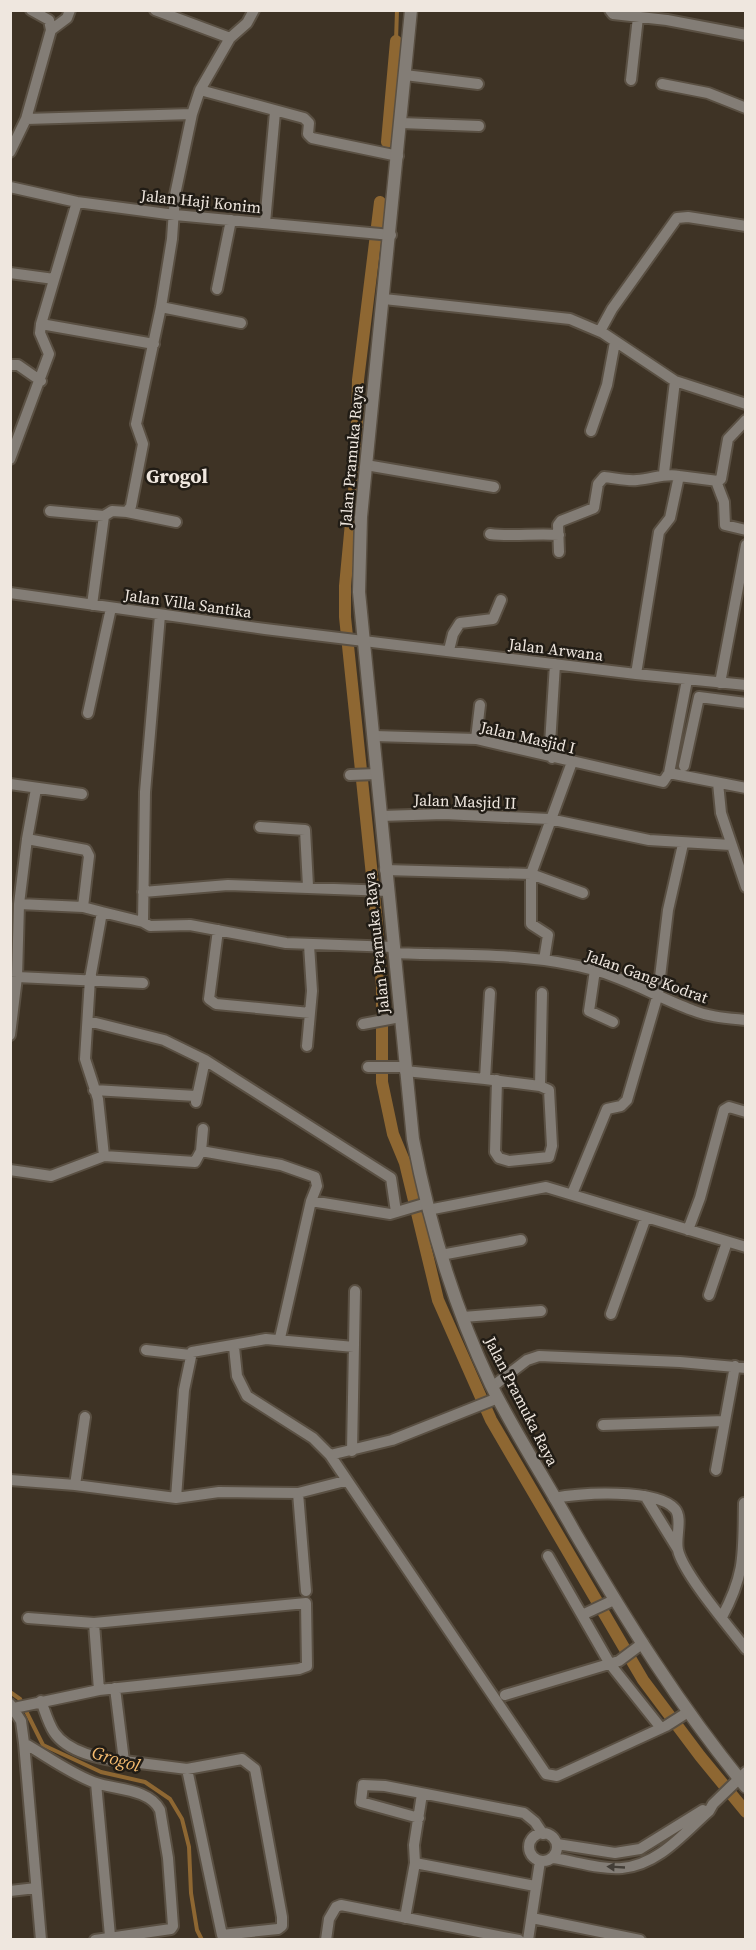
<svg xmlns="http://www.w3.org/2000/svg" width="756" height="1950" font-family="'Source Serif 4',serif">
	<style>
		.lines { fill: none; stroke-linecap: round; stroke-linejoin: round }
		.stream { stroke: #8e6732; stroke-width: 4 }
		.canal { stroke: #8e6732; stroke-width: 12 }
		.minor-casing { stroke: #5a5043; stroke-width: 14 }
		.tertiary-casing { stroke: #5a5043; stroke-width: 15 }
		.minor { stroke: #837d76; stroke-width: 10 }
		.tertiary { stroke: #837d76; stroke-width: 12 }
		.oneway { fill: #433e37 }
		.labels { text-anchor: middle; stroke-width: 5; stroke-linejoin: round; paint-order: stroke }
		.street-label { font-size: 16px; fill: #efe7df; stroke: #211c15 }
		.water-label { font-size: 18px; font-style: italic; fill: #f6bc70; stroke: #211c15 }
		.quarter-label { font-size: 20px; font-weight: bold; fill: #efe7df; stroke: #211c15 }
	</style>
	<rect width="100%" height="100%" fill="#3e3325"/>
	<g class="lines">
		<!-- stream -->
		<path class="stream" d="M 396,41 L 397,10
			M 10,1692 L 20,1699 L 43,1745 L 101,1772 L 145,1782 L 170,1799 L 182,1819 L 189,1847 L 191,1893 L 197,1930 L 202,1940"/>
		<!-- canal -->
		<path class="canal" d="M 387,142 L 396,41
			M 380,202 L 358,380 L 356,470 L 345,586 L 345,617 L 376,914 L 382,986 L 382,1082 L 393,1134 L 405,1163 L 438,1300 L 491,1420 L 643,1680 L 700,1756 L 746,1812"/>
		<!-- minor casing -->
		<g class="minor-casing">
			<path id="minor" d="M 155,10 L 230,38
				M 610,10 L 613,14 L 667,20 L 746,35
				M 51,30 L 67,18 L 70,10
				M 405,75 L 478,84
				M 631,80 L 638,17
				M 662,84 L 708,93 L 746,108
				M 200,90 L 304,118 L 309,123 L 308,134 L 312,138 L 398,156
				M 26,119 L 51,30 L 49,20 L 31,10
				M 401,123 L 479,126
				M 10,152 L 26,119 L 192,114
				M 10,187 L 77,202 L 175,215 L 391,235
				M 265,223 L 275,112
				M 10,273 L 54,279
				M 217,289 L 231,220
				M 384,299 L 570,319 L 603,333 L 675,381 L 746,404
				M 161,307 L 241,323
				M 41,324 L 154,344
				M 600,331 L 612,309 L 677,218 L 688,217 L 746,226
				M 10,365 L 18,365 L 41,381
				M 591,431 L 607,385 L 615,342
				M 10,459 L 49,354 L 40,333 L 41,324 L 77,202
				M 366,465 L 494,487
				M 664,473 L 675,381
				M 716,481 L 724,502 L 725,525 L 746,530
				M 50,511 L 104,516
				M 127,512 L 176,522
				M 490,534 C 514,537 535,533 559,535
				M 559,552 L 558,525 L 561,521 L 594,508 L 598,484 L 604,477 C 615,478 626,481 637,480 C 653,479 664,473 679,476
				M 10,593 L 265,629 L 636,674 L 746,685
				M 92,605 L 104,516 L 112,511 L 127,512 L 131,506 L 143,444 L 136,424 L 161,307 L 172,239 L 175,195 L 192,114 L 200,90 L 230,38 L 247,23 L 254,10
				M 449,650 L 453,634 L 460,623 L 493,619 L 501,600
				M 636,674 L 659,532 L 670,518 L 679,476 L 718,481 L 721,479 L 728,439 L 746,420
				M 720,683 L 746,545
				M 88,713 L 111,608
				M 374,736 L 476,739 L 663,782 L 669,773 L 687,680
				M 476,739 L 480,705
				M 552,758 L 550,744 L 555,664
				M 684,766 L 699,697 L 746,703
				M 669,773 L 746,788
				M 350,775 L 377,774
				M 718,783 L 721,813 L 746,887
				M 10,784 L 82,794
				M 381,816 L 444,814 L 549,819 L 649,840 L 731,845
				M 260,827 L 305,830 L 308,886
				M 27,839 L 86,850 L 89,856 L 83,907
				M 385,870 L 531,874 L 583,893
				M 143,892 L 228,885 L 388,891
				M 19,904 L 83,907 L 102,912 L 90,979 L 85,1059 L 98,1099 L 104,1156
				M 102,912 L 143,922 L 150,926 L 190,925 L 286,943 L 394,947
				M 143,922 L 145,792 L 160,615
				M 218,930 L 209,999 L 216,1004 L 310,1013
				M 394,953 C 460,956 531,952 594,970 C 628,979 659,998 692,1010 C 709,1017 727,1018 746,1020
				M 544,960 L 548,935 L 531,924 L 531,874 L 572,762
				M 595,970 L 589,1011 L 613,1022
				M 17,977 L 143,983
				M 88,1021 L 164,1040 L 205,1060 L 391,1178 L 396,1212
				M 363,1024 L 400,1017
				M 10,1035 L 17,977 L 19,904 L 27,839 L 36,789
				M 307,1046 L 312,991 L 309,945
				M 368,1067 L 405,1067
				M 405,1071 L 485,1079 L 540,1086 L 549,1090 L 552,1146 L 549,1157 L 509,1161 L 499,1158 L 495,1152 L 497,1080
				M 485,1079 L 490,993
				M 540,1086 L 542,993
				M 94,1090 L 196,1096
				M 196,1102 L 205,1060
				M 201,1151 L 281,1165 L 315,1177 L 317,1186 L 311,1201
				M 10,1170 L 51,1176 L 104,1156 L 195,1162 L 201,1151 L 203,1129
				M 572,1194 L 607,1109 L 621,1106 L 627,1100 L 658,994 L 668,910 L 683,844
				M 428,1210 L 546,1187 L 746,1247
				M 688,1230 L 700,1198 L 724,1110 L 729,1107 L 746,1112
				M 441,1255 L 521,1240
				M 709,1295 L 727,1242
				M 611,1314 L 646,1217
				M 463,1317 L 541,1311
				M 280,1338 L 311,1201 L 390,1214 L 427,1203
				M 234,1347 L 237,1376 L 247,1396 L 313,1438 L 330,1455 L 546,1774 L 557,1776 L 666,1726 L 688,1712
				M 146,1350 L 190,1355
				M 492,1387 L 527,1360 L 539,1356 L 680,1362 L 746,1368
				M 603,1425 L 725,1421
				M 352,1451 L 355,1291
				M 330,1455 L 392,1440 L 498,1398
				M 716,1470 L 735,1366
				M 10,1480 L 75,1485 L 176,1498 L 219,1492 L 298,1493 L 345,1481
				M 75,1485 L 85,1417
				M 298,1493 L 306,1591
				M 645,1496 L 677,1548
				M 176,1498 L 184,1390 L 192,1352 L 266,1339 L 354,1347
				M 554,1498 C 579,1493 657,1488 675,1509 C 683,1518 675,1538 678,1550 C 683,1573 729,1627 746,1649
				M 548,1556 L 610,1664 L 661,1728
				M 582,1615 L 614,1600
				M 722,1617 C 746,1572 743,1553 744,1503
				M 94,1623 L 99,1690
				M 115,1688 L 124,1761 L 187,1769 L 242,1759 L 255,1769 L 282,1917 L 282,1926 L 278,1929 L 222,1935 L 187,1769
				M 505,1695 L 619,1661 L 643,1643
				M 41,1701 C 45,1711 48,1723 54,1732 C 67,1752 102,1760 124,1761
				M 10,1704 L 21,1721 L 24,1743 L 41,1940
				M 14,1708 L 99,1690 L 299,1669 L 307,1666 L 306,1603 L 94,1623 L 28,1618
				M 24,1743 C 48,1757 68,1772 93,1782 C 114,1790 149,1788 160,1810 L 168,1858 L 173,1926 L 171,1929 L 95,1940
				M 96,1783 L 110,1936
				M 422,1794 L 414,1845 L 415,1863 L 535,1886
				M 419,1818 L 361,1802 L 363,1785 L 385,1786 L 524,1813 L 535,1822 L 543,1834
				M529 1847a14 14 0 1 1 28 0a14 14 0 1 1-28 0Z
				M 557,1844 L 615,1853 L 640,1849 L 703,1810
				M 553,1858 C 574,1861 601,1870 622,1868 C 658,1865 683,1834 709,1811 L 713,1804 L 746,1772
				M 10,1891 L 36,1888
				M 405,1918 L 415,1863
				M 532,1918 L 640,1940
				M 326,1940 L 329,1919 L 336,1907 L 341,1905 L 519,1940
				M 528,1940 L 540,1861"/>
		</g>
		<!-- tertiary casing -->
		<g class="tertiary-casing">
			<path id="tertiary" d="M 411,10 L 361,517 L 359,592 L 413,1139 C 429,1223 454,1307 491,1385 C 516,1435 547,1482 574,1531 C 626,1620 680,1707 746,1787"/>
		</g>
		<!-- minor -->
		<use href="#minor" class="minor"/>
		<!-- tertiary -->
		<use href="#tertiary" class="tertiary"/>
	</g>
	<!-- one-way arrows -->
	<defs><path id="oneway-solid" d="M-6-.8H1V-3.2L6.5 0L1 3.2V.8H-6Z" transform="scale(1.5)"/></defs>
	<use class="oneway" href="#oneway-solid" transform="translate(616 1867) rotate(-177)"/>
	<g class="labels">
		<!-- street labels -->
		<g class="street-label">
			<text transform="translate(201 201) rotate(6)" y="6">Jalan Haji Konim</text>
			<text transform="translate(351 456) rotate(-85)" y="6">Jalan Pramuka Raya</text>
			<text transform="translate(188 603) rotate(8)" y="6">Jalan Villa Santika</text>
			<text transform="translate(556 649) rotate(7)" y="6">Jalan Arwana</text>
			<text transform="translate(528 737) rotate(13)" y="6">Jalan Masjid I</text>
			<text transform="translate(465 801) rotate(2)" y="6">Jalan Masjid II</text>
			<text transform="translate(376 943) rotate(-96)" y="6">Jalan Pramuka Raya</text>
			<text transform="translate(647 976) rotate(20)" y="6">Jalan Gang Kodrat</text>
			<text transform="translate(522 1401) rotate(63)" y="6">Jalan Pramuka Raya</text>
		</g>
		<!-- water labels -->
		<g class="water-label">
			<text transform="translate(116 1759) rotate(17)" y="6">Grogol</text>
		</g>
		<!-- quarter labels -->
		<g class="quarter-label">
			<text x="177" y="483">Grogol</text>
		</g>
	</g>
	<!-- border -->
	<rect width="756" height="1950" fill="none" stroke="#efe7df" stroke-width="24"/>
</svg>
